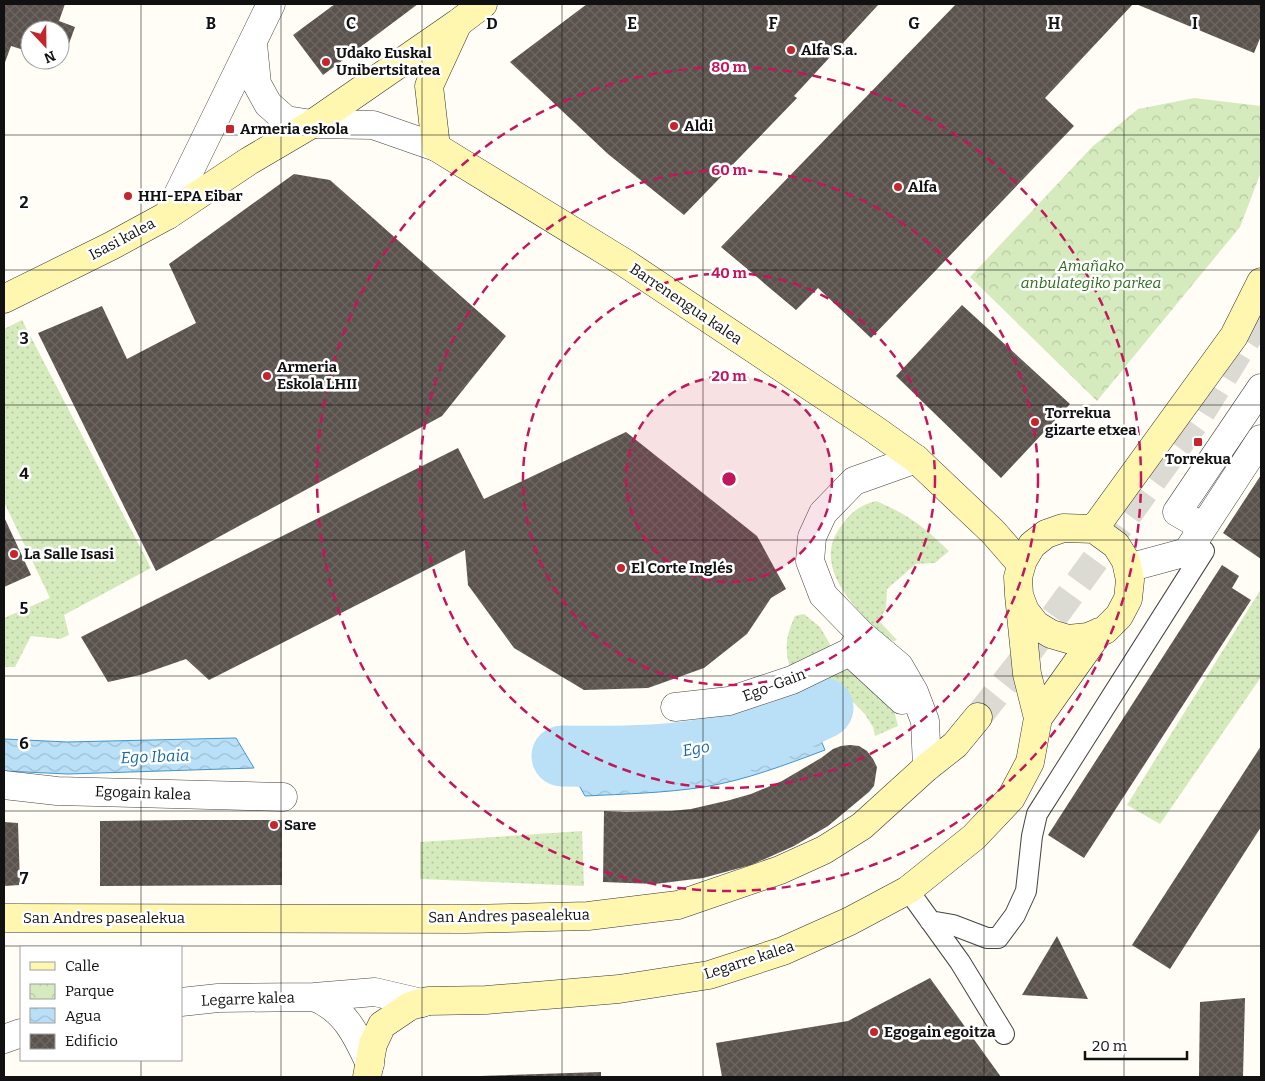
<svg xmlns="http://www.w3.org/2000/svg" width="1265" height="1081" font-family="Bitter,serif">
	<style>
		.grass { fill: url(#grass-dots) }
		.park { fill: url(#park-crowns) }
		.water { fill: url(#water-waves); stroke: #3f96cf }
		.lines { fill: none; stroke-linecap: round; stroke-linejoin: round }
		.river { stroke: #b9e0f7; stroke-width: 61 }
		.building { fill: url(#building-cross-hatch) }
		.secondary-tunnel { stroke: #dbdad3; stroke-width: 28; stroke-dasharray: 28 14; stroke-linecap: butt }
		.lane-casing { stroke: #444; stroke-width: 22 }
		.street-casing { stroke: #444; stroke-width: 29 }
		.secondary-casing { stroke: #333; stroke-width: 29 }
		.lane { stroke: #fff; stroke-width: 20 }
		.street { stroke: #fff; stroke-width: 28 }
		.secondary { stroke: #fff6b0; stroke-width: 28 }
		.grid { fill: none; stroke: #111; stroke-width: 1; stroke-opacity: 0.55 }
		.ring { fill: none; stroke: #c2185b; stroke-width: 2.5; stroke-dasharray: 9 6 }
		.poi-dot { fill: #c4262e; stroke: #fff; stroke-width: 2 }
		.labels { text-anchor: middle; stroke-width: 5; stroke-linejoin: round; paint-order: stroke }
		.poi-label { font-size: 15px; font-weight: bold; fill: #111; stroke: #fff; text-anchor: start }
		.street-label { font-size: 15px; fill: #111; stroke: #fff }
		.park-label { font-size: 15px; font-style: italic; fill: #2f6b1f; stroke: #fff }
		.water-label { font-size: 16px; font-style: italic; fill: #1768a6; stroke: #fff }
		.grid-label { font-size: 16px; text-anchor: middle; font-weight: bold; fill: #111; stroke: #fff; stroke-width: 5; stroke-linejoin: round; paint-order: stroke }
		.centre { fill: #c2185b; stroke: #fff; stroke-width: 2.5 }
		.ring-label { font-size: 15px; text-anchor: middle; font-weight: bold; fill: #c2185b; stroke: #fff; stroke-width: 5; stroke-linejoin: round; paint-order: stroke }
	</style>
	<defs>
		<pattern id="grass-dots" width="8" height="8" patternUnits="userSpaceOnUse" patternTransform="scale(1.25)"><rect width="8" height="8" fill="#d5ebbd"/><path d="M2 2h.1M6 6h.1" fill="none" stroke="#b6c8a1" stroke-width="1.8" stroke-linecap="round"/></pattern>
		<pattern id="park-crowns" width="20" height="18" patternUnits="userSpaceOnUse" patternTransform="scale(1.25)"><rect width="20" height="18" fill="#d5ebbd"/><path d="M2 6a3 3 0 1 1 6 0M12 15a3 3 0 1 1 6 0" fill="none" stroke="#b6c8a1"/></pattern>
		<pattern id="water-waves" width="16" height="10" patternUnits="userSpaceOnUse" patternTransform="scale(1.25)"><rect width="16" height="10" fill="#b9e0f7"/><path d="M0 5q4-4 8 0t8 0" fill="none" stroke="#9ebfd3"/></pattern>
		<pattern id="building-cross-hatch" width="8" height="8" patternUnits="userSpaceOnUse" patternTransform="scale(1.25)"><rect width="8" height="8" fill="#5a524d"/><path d="M0 0l8 8M0 8l8-8" fill="none" stroke="#6d6662"/></pattern>
	</defs>
	<rect width="100%" height="100%" fill="#fffdf5"/>
	<!-- grass -->
	<path class="grass" d="M 22,320 L 151,568 L 64,615 L 69,635 L 60,639 L 31,636 L 15,667 L 4,667 L 4,618 L 50,598 L 4,502 L 4,329 Z
		M 876,501 C 908,514 925,528 949,551 L 935,563 L 916,564 L 887,589 L 886,608 L 879,621 L 897,640 L 894,641 L 889,640 C 859,613 808,567 842,525 C 851,512 860,505 876,501 Z
		M 1261,589 L 1261,677 L 1160,824 L 1127,805 Z
		M 804,614 L 820,627 L 831,646 L 893,706 L 898,726 L 875,736 L 873,727 L 864,713 L 851,700 L 823,678 L 792,674 C 784,650 785,638 795,616 Z
		M 582,831 L 584,886 L 420,879 L 420,842 Z"/>
	<!-- park -->
	<path class="park" d="M 1194,98 L 1261,106 L 1261,172 L 1240,227 L 1097,401 L 970,277 L 1092,147 L 1138,109 Z"/>
	<!-- water -->
	<path class="water" d="M 806,705 L 825,750 C 785,765 746,780 704,787 C 665,793 624,794 585,796 L 555,742 L 606,743 L 664,742 L 751,724 Z
		M 236,738 L 254,768 L 68,774 L 4,771 L 4,739 L 67,742 Z"/>
	<g class="lines">
		<!-- river -->
		<path class="river" d="M 562,756 C 621,757 684,757 741,741 C 770,733 796,721 823,708"/>
	</g>
	<!-- building -->
	<path class="building" d="M 4,4 L 65,4 L 59,21 L 75,27 L 62,63 L 53,60 L 60,60 L 60,30 L 30,30 L 30,52 L 11,46 L 4,65 Z
		M 335,4 L 418,4 L 323,75 L 293,35 Z
		M 587,4 L 879,4 L 794,96 L 797,98 L 684,215 L 608,154 L 510,62 Z
		M 956,4 L 1133,4 L 1045,98 L 1074,126 L 871,338 L 818,288 L 796,310 L 721,247 Z
		M 1136,4 L 1261,4 L 1261,36 L 1254,53 Z
		M 294,174 L 330,180 L 506,336 L 442,416 L 156,571 L 38,333 L 102,306 L 127,359 L 196,323 L 169,264 Z
		M 962,305 L 1070,404 L 1001,478 L 896,376 Z
		M 626,432 L 757,536 L 786,589 L 771,598 L 747,634 L 704,668 L 648,688 L 584,690 L 514,648 L 468,585 L 465,550 L 209,680 L 186,659 L 140,675 L 108,682 L 81,637 L 458,448 L 484,499 Z
		M 1261,475 L 1261,559 L 1223,533 Z
		M 4,517 L 31,575 L 4,587 Z
		M 1222,565 L 1239,576 L 1232,588 L 1251,600 L 1084,858 L 1048,835 Z
		M 850,745 L 859,746 L 867,751 L 873,759 L 877,767 L 874,786 L 869,792 L 828,826 L 794,846 L 751,865 L 703,878 L 655,884 L 603,882 L 604,811 L 626,812 L 671,811 L 691,809 L 730,800 L 751,794 L 782,781 L 821,758 L 833,749 L 841,746 Z
		M 1261,746 L 1261,827 L 1170,969 L 1132,945 Z
		M 189,820 L 282,820 L 282,885 L 100,886 L 100,821 Z
		M 4,822 L 18,823 L 20,885 L 4,886 Z
		M 1057,936 L 1088,999 L 1022,995 Z
		M 930,978 L 1001,1077 L 722,1077 L 716,1043 L 848,1021 Z
		M 1245,998 L 1243,1077 L 1199,1077 L 1200,1002 Z
		M 601,1072 L 601,1077 L 480,1077 L 480,1076 Z"/>
	<g class="lines">
		<!-- secondary-tunnel -->
		<path class="secondary-tunnel" d="M 978,717 L 1019,665 L 1198,418 L 1261,316"/>
		<!-- lane casing -->
		<g class="lane-casing">
			<path id="lane" d="M 908,890 L 960,962 L 1004,1034
				M 930,921 L 953,925 L 987,938 L 998,938 L 1015,915 L 1026,891 L 1032,836 L 1037,814 L 1204,551"/>
		</g>
		<!-- street casing -->
		<g class="street-casing">
			<path id="street" d="M 253,44 L 257,84 L 268,104 L 286,120 L 312,124 L 373,125 L 436,147
				M 168,215 L 271,4
				M 916,459 L 854,481 L 823,513 L 812,537 L 810,561 L 823,595 L 862,635 L 899,666 L 914,692 L 925,721 L 927,767
				M 1203,527 L 1177,512 L 1261,388
				M 1128,568 L 1187,552 L 1261,439
				M 850,652 L 902,700
				M 675,707 L 729,701 L 792,680 L 850,652 L 862,635
				M 4,785 L 57,791 L 283,797
				M 314,997 C 345,1009 357,1036 370,1064
				M 181,1002 L 218,998 L 314,997 L 375,992 L 422,1003
				M 4,1039 L 21,1033"/>
		</g>
		<!-- secondary casing -->
		<g class="secondary-casing">
			<path id="secondary" d="M 458,23 L 429,86 L 436,147 L 625,263 L 874,429 L 916,459 L 993,532 L 1021,564
				M 4,299 L 111,246 L 168,215 L 249,161 L 312,124 L 458,23 L 483,4
				M 1094,529 L 1234,336 L 1261,282
				M 1038,718 L 1099,632
				M 4,918 L 466,919 L 588,916 L 678,905 L 780,870 L 824,850 L 862,826 L 927,767 L 955,745 L 978,717
				M 367,1077 L 373,1044 L 382,1025 L 410,1006 L 428,1001 L 486,1000 L 619,989 L 709,975 L 783,951 L 850,921 L 908,890 L 974,837 L 1011,798 L 1030,762 L 1038,718 L 1027,674 L 1019,595 L 1018,577 L 1023,560 L 1032,545 L 1046,534 L 1063,528 L 1094,529 L 1116,545 L 1126,561 L 1130,580 L 1128,599 L 1119,616 L 1105,630 L 1088,637 L 1068,639 L 1051,634 L 1036,625 L 1025,611 L 1019,595"/>
		</g>
		<!-- lane -->
		<use href="#lane" class="lane"/>
		<!-- street -->
		<use href="#street" class="street"/>
		<!-- secondary -->
		<use href="#secondary" class="secondary"/>
	</g>
	<!-- grid -->
	<path class="grid" d="M 141,4 L 141,947M 281,4 L 281,1077M 422,4 L 422,1077M 562,4 L 562,1077M 703,4 L 703,1077M 843,4 L 843,1077M 984,4 L 984,1077M 1124,4 L 1124,1077M 4,135 L 1261,135M 4,270 L 1261,270M 4,405 L 1261,405M 4,540 L 1261,540M 4,676 L 1261,676M 4,811 L 1261,811M 4,946 L 1261,946M 141,1060 L 141,1077"/>
	<!-- distance rings -->
	<circle cx="729" cy="479" r="103" fill="#c2185b" fill-opacity=".12"/>
	<g class="ring">
		<circle cx="729" cy="479" r="103"/>
		<circle cx="729" cy="479" r="206"/>
		<circle cx="729" cy="479" r="309"/>
		<circle cx="729" cy="479" r="412"/>
	</g>
	<!-- markers -->
	<g class="poi-dot">
		<circle cx="791" cy="50" r="5"/>
		<circle cx="326" cy="62" r="5"/>
		<circle cx="674" cy="126" r="5"/>
		<rect x="225" y="124" width="10" height="10" rx="2.5"/>
		<circle cx="898" cy="187" r="5"/>
		<circle cx="128" cy="196" r="5"/>
		<circle cx="267" cy="376" r="5"/>
		<circle cx="1035" cy="422" r="5"/>
		<rect x="1193" y="437" width="10" height="10" rx="2.5"/>
		<circle cx="14" cy="554" r="5"/>
		<circle cx="621" cy="568" r="5"/>
		<circle cx="274" cy="825" r="5"/>
		<circle cx="874" cy="1032" r="5"/>
	</g>
	<g class="labels">
		<!-- poi labels -->
		<g class="poi-label">
			<text x="801" y="55">Alfa S.a.</text>
			<text x="336" y="58">Udako Euskal<tspan x="336" dy="17">Unibertsitatea</tspan></text>
			<text x="684" y="131">Aldi</text>
			<text x="240" y="134">Armeria eskola</text>
			<text x="908" y="192">Alfa</text>
			<text x="138" y="201">HHI-EPA Eibar</text>
			<text x="277" y="372">Armeria<tspan x="277" dy="17">Eskola LHII</tspan></text>
			<text x="1045" y="418">Torrekua<tspan x="1045" dy="17">gizarte etxea</tspan></text>
			<text x="1198" y="464" text-anchor="middle">Torrekua</text>
			<text x="24" y="559">La Salle Isasi</text>
			<text x="631" y="573">El Corte Inglés</text>
			<text x="284" y="830">Sare</text>
			<text x="884" y="1037">Egogain egoitza</text>
		</g>
		<!-- street labels -->
		<g class="street-label">
			<text transform="translate(122 239) rotate(-28)" y="5">Isasi kalea</text>
			<text transform="translate(686 304) rotate(34)" y="5">Barrenengua kalea</text>
			<text transform="translate(774 685) rotate(-21)" y="5">Ego-Gain</text>
			<text transform="translate(143 793) rotate(2)" y="5">Egogain kalea</text>
			<text transform="translate(509 916) rotate(-1)" y="5">San Andres pasealekua</text>
			<text x="104" y="923">San Andres pasealekua</text>
			<text transform="translate(749 960) rotate(-18)" y="5">Legarre kalea</text>
			<text transform="translate(248 999) rotate(-2)" y="5">Legarre kalea</text>
		</g>
		<!-- park labels -->
		<g class="park-label">
			<text x="1091" y="271">Amañako<tspan x="1091" dy="17">anbulategiko parkea</tspan></text>
		</g>
		<!-- water labels -->
		<g class="water-label">
			<text transform="translate(696 748) rotate(-10)" y="6">Ego</text>
			<text transform="translate(155 756) rotate(-2)" y="6">Ego Ibaia</text>
		</g>
	</g>
	<g class="grid-label">
		<text x="211" y="29">B</text>
		<text x="351" y="29">C</text>
		<text x="492" y="29">D</text>
		<text x="632" y="29">E</text>
		<text x="773" y="29">F</text>
		<text x="914" y="29">G</text>
		<text x="1054" y="29">H</text>
		<text x="1195" y="29">I</text>
		<text x="24" y="208">2</text>
		<text x="24" y="344">3</text>
		<text x="24" y="479">4</text>
		<text x="24" y="614">5</text>
		<text x="24" y="749">6</text>
		<text x="24" y="884">7</text>
	</g>
	<circle cx="729" cy="479" r="8" class="centre"/>
	<g class="ring-label">
		<text x="729" y="72">80 m</text>
		<text x="729" y="175">60 m</text>
		<text x="729" y="278">40 m</text>
		<text x="729" y="381">20 m</text>
	</g>
	<!-- border -->
	<rect width="1265" height="1081" fill="none" stroke="#111111" stroke-width="10"/>
	<!-- legend -->
	<rect x="20" y="946" width="162" height="115" fill="#ffffff" stroke="#a0a0a0"/>
	<rect x="30" y="962" width="25" height="8" fill="#fff6b0" stroke="#a0a0a0"/>
	<text x="65" y="971" font-size="15" fill="#111111">Calle</text>
	<rect x="30" y="984" width="25" height="15" fill="url(#park-crowns)" stroke="#a0a0a0"/>
	<text x="65" y="996" font-size="15" fill="#111111">Parque</text>
	<rect x="30" y="1008" width="25" height="15" fill="url(#water-waves)" stroke="#a0a0a0"/>
	<text x="65" y="1021" font-size="15" fill="#111111">Agua</text>
	<rect x="30" y="1034" width="25" height="15" fill="url(#building-cross-hatch)" stroke="#a0a0a0"/>
	<text x="65" y="1046" font-size="15" fill="#111111">Edificio</text>
	<!-- north arrow -->
	<g transform="translate(45 45) rotate(158)"><circle r="24" fill="#ffffff" stroke="#a0a0a0"/>
	<path d="M0-4L9 19L0 12L-9 19Z" fill="#c4262e"/>
	<text y="-8" font-size="14" font-weight="bold" text-anchor="middle" fill="#111111">N</text>
	</g>
	<!-- scale -->
	<path d="M1085 1051v8h102v-8" fill="none" stroke="#111111" stroke-width="2.5"/>
	<text x="1092" y="1051" font-size="15" fill="#111111" stroke="#ffffff" stroke-width="4" paint-order="stroke">20 m</text>
</svg>
